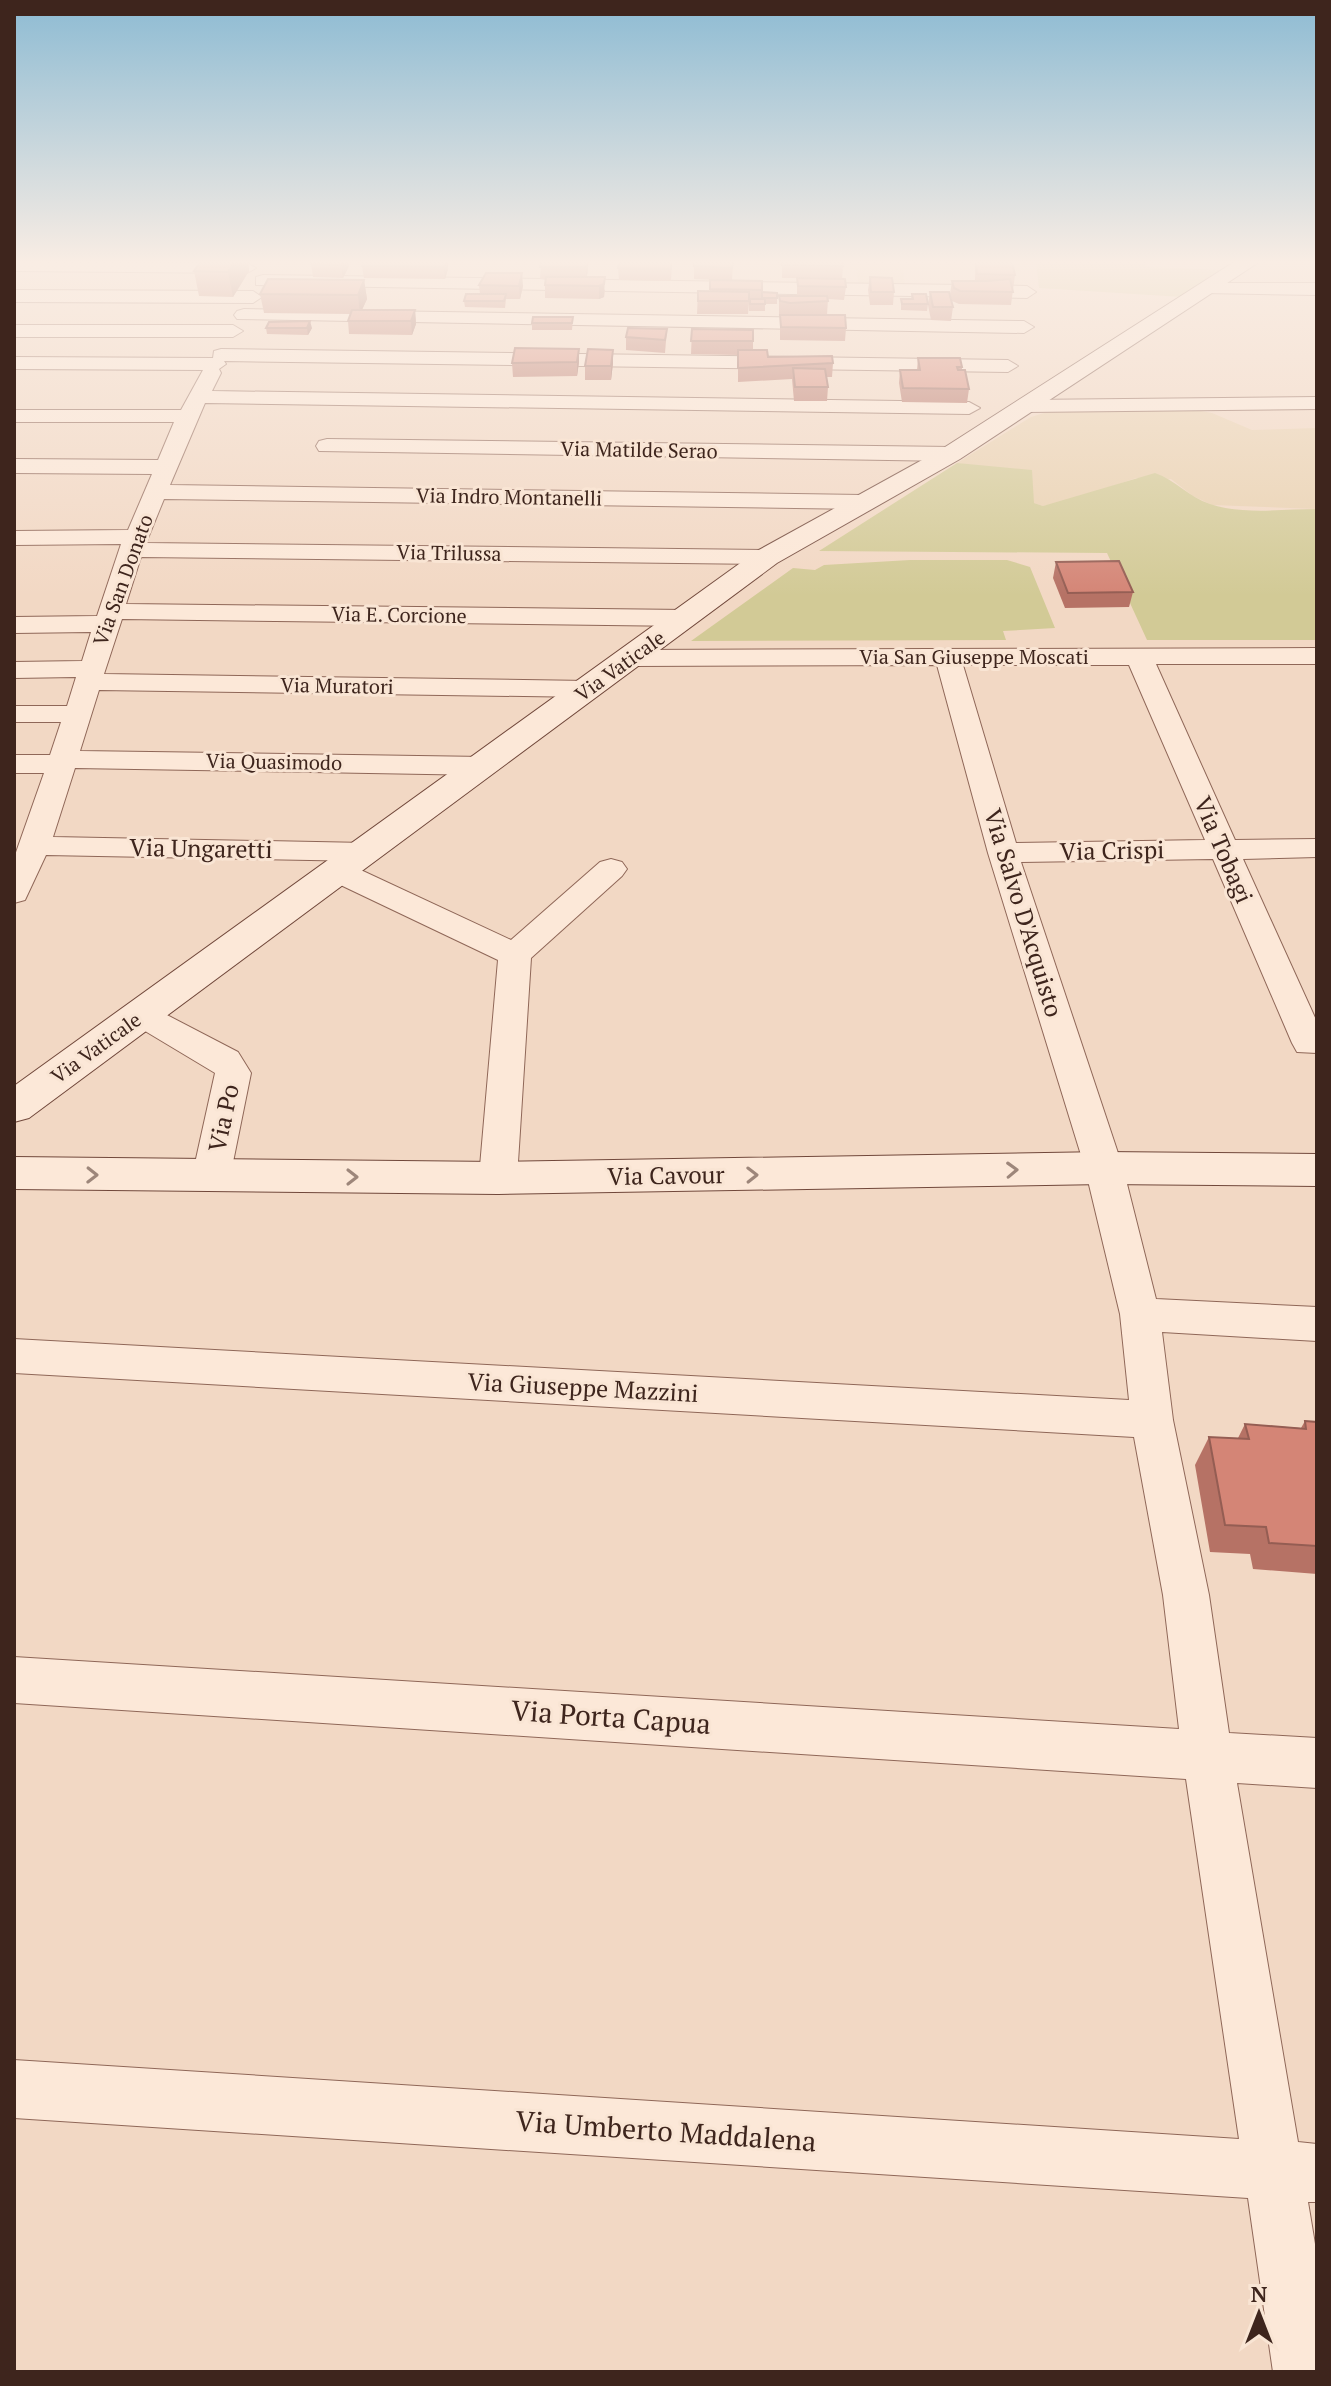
<svg xmlns="http://www.w3.org/2000/svg" width="1331" height="2386" font-family="'PT Serif',serif">
	<style>
		.farmland { fill: #e9d1b0 }
		.green { fill: #d2ca96 }
		.lines { fill: none; stroke-linecap: round; stroke-linejoin: round }
		.street-casing { stroke: #8f6758; stroke-width: 2 }
		.secondary-casing { stroke: #71483b; stroke-width: 2 }
		.street { fill: #fce8d8; fill-rule: evenodd }
		.secondary { fill: #fce8d8; fill-rule: evenodd }
		.wall { fill: #b67265 }
		.shaded-wall { fill: #945d53 }
		.building { fill: #d48576; stroke: #945d53; stroke-width: 2 }
		.oneway { stroke: #9d867a }
		.labels { text-anchor: middle; stroke-width: 6; stroke-linejoin: round; paint-order: stroke }
		.far-street-label { font-size: 20px; fill: #3e251d; stroke: #f9e5d4 }
		.street-label { font-size: 24px; fill: #3e251d; stroke: #f9e5d4 }
		.near-street-label { font-size: 28px; fill: #3e251d; stroke: #f9e5d4 }
	</style>
	<rect width="100%" height="100%" fill="#f2d8c4"/>
	<!-- farmland -->
	<path class="farmland" d="M 771,262 L 1019,262 L 1020,271 L 903,269 L 905,285 L 859,285 L 856,269 L 772,268 Z
		M 1190,409 L 1212,413 L 1252,430 L 1317,428 L 1317,509 L 1212,505 L 1193,496 L 1171,479 L 1136,478 L 1076,499 L 1043,506 L 1034,503 L 988,469 L 957,463 L 1031,417 L 1044,413 L 1060,410 Z"/>
	<!-- green -->
	<path class="green" d="M 1036,262 L 1145,262 L 1147,267 L 1226,270 L 1182,297 L 1039,288 Z
		M 957,463 L 1032,470 L 1034,503 L 1043,506 L 1155,473 C 1175,480 1189,497 1210,504 C 1242,515 1283,509 1317,509 L 1317,640 L 1147,640 L 1107,553 L 819,551 Z
		M 910,560 L 1007,560 L 1030,567 L 1055,628 L 1003,631 L 1006,640 L 691,641 L 793,568 L 815,570 L 824,565 Z"/>
	<g class="lines">
		<!-- street casing -->
		<g class="street-casing">
			<path id="street" d="M 14,262 L 247,263 L 256,268 L 247,273 L 14,271 Z
				M 263,275 L 1027,286 L 1036,292 L 1027,298 L 256,285 L 256,277 Z
				M 1211,283 L 1317,283 L 1317,295 L 1204,293 L 1204,285 Z
				M 14,290 L 253,291 L 262,297 L 253,303 L 14,302 Z
				M 244,309 L 1024,321 L 1034,327 L 1024,333 L 237,319 L 234,315 L 237,311 Z
				M 14,325 L 233,325 L 243,331 L 233,337 L 14,337 Z
				M 221,349 L 1008,360 L 1018,366 L 1008,372 L 224,361 L 226,364 L 219,369 L 221,373 L 212,391 L 969,402 L 980,408 L 969,414 L 205,403 L 170,485 L 862,495 L 874,502 L 862,509 L 164,499 L 146,543 L 767,550 L 779,557 L 767,564 L 141,557 L 126,604 L 686,610 L 699,618 L 686,626 L 122,619 L 104,674 L 588,681 L 598,683 L 602,689 L 598,695 L 588,697 L 99,690 L 80,751 L 484,757 L 494,760 L 498,766 L 494,772 L 484,775 L 75,768 L 53,837 L 366,843 L 377,845 L 381,852 L 377,859 L 366,861 L 46,855 L 25,900 L 14,903 L 14,858 L 44,773 L 14,773 L 14,755 L 50,755 L 61,722 L 14,722 L 14,706 L 67,706 L 76,677 L 14,678 L 14,662 L 82,661 L 91,632 L 14,633 L 14,617 L 97,616 L 121,544 L 14,545 L 14,531 L 128,530 L 152,474 L 14,473 L 14,459 L 158,460 L 174,422 L 14,422 L 14,410 L 181,410 L 203,370 L 14,369 L 14,357 L 213,358 L 214,351 Z
				M 1317,397 L 1317,409 L 1027,412 L 1016,406 L 1027,400 Z
				M 327,439 L 951,447 L 962,454 L 951,461 L 319,451 L 316,446 L 319,441 Z
				M 1317,648 L 1317,664 L 1156,664 L 1235,840 L 1317,839 L 1317,857 L 1243,859 L 1317,1022 L 1317,1053 L 1297,1052 L 1292,1043 L 1213,859 L 1021,862 L 1123,1168 L 1156,1299 L 1317,1307 L 1317,1341 L 1162,1332 L 1173,1420 L 1209,1595 L 1229,1733 L 1317,1738 L 1317,1788 L 1237,1783 L 1298,2142 L 1317,2144 L 1317,2202 L 1308,2202 L 1317,2256 L 1317,2372 L 1273,2372 L 1248,2198 L 14,2118 L 14,2060 L 1239,2139 L 1186,1779 L 14,1703 L 14,1657 L 1179,1729 L 1163,1595 L 1134,1437 L 14,1373 L 14,1339 L 1129,1400 L 1120,1314 L 1085,1168 L 988,853 L 937,665 L 632,666 L 623,664 L 619,658 L 623,652 L 632,650 ZM 963,665 L 1129,665 L 1205,840 L 1016,843 Z
				M 611,859 L 622,862 L 627,869 L 622,876 L 531,958 L 517,1178 L 511,1188 L 498,1192 L 485,1188 L 479,1178 L 498,960 L 328,879 L 323,872 L 328,865 L 339,862 L 350,865 L 511,940 L 600,862 Z
				M 142,1002 L 238,1052 L 251,1073 L 230,1177 L 224,1187 L 211,1191 L 198,1187 L 192,1177 L 215,1073 L 130,1022 L 125,1014 L 130,1006 Z"/>
		</g>
		<!-- secondary casing -->
		<g class="secondary-casing">
			<path id="secondary" d="M 1234,262 L 1259,262 L 960,459 L 777,563 L 29,1118 L 14,1122 L 14,1086 L 757,551 L 942,449 Z
				M 1104,1152 L 1317,1154 L 1317,1186 L 1104,1184 L 498,1194 L 14,1189 L 14,1157 L 498,1162 Z"/>
		</g>
		<!-- street -->
		<use href="#street" class="street"/>
		<!-- secondary -->
		<use href="#secondary" class="secondary"/>
	</g>
	<!-- wall -->
	<path class="wall" d="M 200,262 L 248,262 L 249,271 L 233,297 L 199,296 L 194,271 Z
		M 312,262 L 348,262 L 349,266 L 343,278 L 313,277 L 311,264 Z
		M 363,262 L 448,262 L 448,269 L 445,279 L 364,278 L 362,266 Z
		M 541,262 L 588,262 L 587,277 L 605,290 L 604,297 L 599,299 L 545,298 L 545,285 L 546,280 L 540,279 Z
		M 672,262 L 671,281 L 619,280 L 618,268 Z
		M 694,262 L 733,262 L 732,280 L 762,281 L 762,299 L 762,292 L 777,293 L 777,304 L 765,304 L 765,311 L 749,311 L 749,303 L 748,314 L 697,314 L 698,291 L 710,291 L 710,280 L 719,280 L 694,279 Z
		M 782,262 L 843,266 L 842,279 L 846,287 L 844,300 L 828,299 L 827,315 L 817,315 L 846,328 L 845,341 L 780,340 L 780,315 L 782,315 L 779,314 L 779,296 L 797,296 L 797,278 L 782,278 Z
		M 975,262 L 1012,262 L 1015,275 L 1011,305 L 959,304 L 952,301 L 950,294 L 952,281 L 975,281 Z
		M 870,277 L 894,292 L 893,305 L 870,305 L 868,290 Z
		M 364,280 L 367,299 L 362,310 L 415,310 L 416,324 L 412,335 L 349,334 L 348,321 L 350,314 L 264,313 L 260,294 Z
		M 479,285 L 523,286 L 520,299 L 506,299 L 505,308 L 465,307 L 464,301 L 480,294 Z
		M 930,292 L 953,307 L 951,321 L 931,320 L 928,305 Z
		M 912,294 L 928,304 L 927,311 L 901,310 L 901,299 L 911,299 Z
		M 573,317 L 572,330 L 532,330 L 532,323 Z
		M 266,328 L 312,328 L 308,335 L 267,334 Z
		M 667,329 L 665,353 L 626,350 L 626,337 Z
		M 692,329 L 753,330 L 753,350 L 768,357 L 833,363 L 832,377 L 826,377 L 828,387 L 827,401 L 794,401 L 792,379 L 738,382 L 738,355 L 691,354 Z
		M 613,350 L 613,363 L 611,380 L 585,380 L 585,366 Z
		M 918,358 L 962,367 L 962,370 L 969,389 L 967,403 L 902,402 L 899,383 L 900,370 L 917,370 Z
		M 579,362 L 577,376 L 513,377 L 512,363 Z
		M 1056,562 L 1133,592 L 1129,607 L 1065,608 L 1053,578 Z
		M 1305,1421 L 1317,1422 L 1317,1574 L 1253,1569 L 1250,1554 L 1210,1552 L 1195,1465 L 1209,1437 L 1238,1438 L 1245,1424 L 1301,1428 Z"/>
	<!-- shaded-wall -->
	<path class="shaded-wall" d="M 234,262 L 248,262 L 249,271 L 233,297 L 228,272 Z
		M 343,262 L 348,262 L 349,266 L 343,278 L 341,265 Z
		M 445,262 L 448,262 L 448,269 L 445,279 L 444,267 Z
		M 587,262 L 588,262 L 588,270 L 586,280 Z
		M 522,273 L 523,286 L 520,299 L 519,286 Z
		M 605,277 L 604,297 L 599,299 L 599,286 Z
		M 364,280 L 367,299 L 360,314 L 358,295 Z
		M 415,310 L 416,324 L 412,335 L 411,321 Z
		M 310,321 L 312,328 L 308,335 L 307,328 Z
		M 579,349 L 579,362 L 577,376 L 577,362 Z
		M 613,350 L 613,363 L 611,380 L 611,366 Z"/>
	<!-- building -->
	<path class="building" d="M 200,262 L 234,262 L 228,272 L 194,271 Z
		M 312,262 L 343,262 L 341,265 L 311,264 Z
		M 363,262 L 445,262 L 444,267 L 362,266 Z
		M 541,262 L 587,262 L 586,267 L 540,267 Z
		M 619,262 L 671,262 L 671,269 L 618,268 Z
		M 694,262 L 733,262 L 732,268 L 694,266 Z
		M 782,262 L 842,262 L 843,266 L 782,265 Z
		M 976,262 L 1012,262 L 1015,275 L 977,274 Z
		M 486,273 L 522,273 L 519,286 L 479,285 Z
		M 546,277 L 605,277 L 604,284 L 599,286 L 545,285 Z
		M 870,277 L 892,278 L 894,292 L 871,292 Z
		M 797,278 L 845,279 L 846,287 L 798,286 Z
		M 268,279 L 364,280 L 358,295 L 260,294 Z
		M 1010,279 L 1013,292 L 960,291 L 954,288 L 952,281 L 987,281 Z
		M 710,280 L 762,281 L 762,290 L 710,289 Z
		M 698,291 L 749,292 L 749,301 L 698,301 Z
		M 762,292 L 777,293 L 777,298 L 762,298 Z
		M 930,292 L 949,292 L 953,307 L 933,307 Z
		M 466,294 L 506,294 L 504,301 L 464,301 Z
		M 912,294 L 926,294 L 928,304 L 902,304 L 901,299 L 913,299 Z
		M 779,296 L 827,296 L 828,301 L 790,303 L 780,301 Z
		M 750,299 L 765,299 L 765,304 L 750,304 Z
		M 352,310 L 415,310 L 411,321 L 348,321 Z
		M 780,315 L 845,315 L 846,328 L 781,327 Z
		M 533,317 L 573,317 L 572,323 L 532,323 Z
		M 310,321 L 307,328 L 266,328 L 269,322 Z
		M 628,328 L 667,329 L 665,340 L 626,337 Z
		M 692,329 L 753,330 L 753,341 L 691,341 Z
		M 515,348 L 579,349 L 577,362 L 512,363 Z
		M 588,349 L 613,350 L 611,366 L 585,366 Z
		M 738,350 L 767,350 L 768,357 L 832,356 L 833,363 L 738,368 Z
		M 918,358 L 960,358 L 962,367 L 957,367 L 958,370 L 965,370 L 969,389 L 903,388 L 900,370 L 920,370 Z
		M 793,368 L 825,369 L 828,387 L 795,387 Z
		M 1119,561 L 1133,592 L 1068,593 L 1056,562 Z
		M 1305,1421 L 1317,1422 L 1317,1546 L 1269,1543 L 1266,1527 L 1225,1525 L 1209,1437 L 1249,1439 L 1245,1424 L 1306,1429 Z"/>
	<!-- one-way arrows -->
	<defs><path id="oneway-chevron" d="M-2-3.5L2.5 0L-2 3.5" fill="none" stroke-width="1.6" stroke-linecap="round" stroke-linejoin="round" transform="scale(2)"/></defs>
	<g class="oneway">
		<use href="#oneway-chevron" transform="translate(1012 1170) rotate(-2)"/>
		<use href="#oneway-chevron" transform="translate(92 1175) rotate(1)"/>
		<use href="#oneway-chevron" transform="translate(752 1175) rotate(-1)"/>
		<use href="#oneway-chevron" transform="translate(352 1177)"/>
	</g>
	<!-- sky -->
	<linearGradient id="sky" x2="0" y2="1"><stop stop-color="#8dbbd3"/><stop offset="0.44" stop-color="#f9ede4"/><stop offset="1" stop-color="#f9ede4" stop-opacity="0"/></linearGradient>
	<rect width="1331" height="596" fill="url(#sky)"/>
	<g class="labels">
		<!-- far-street labels -->
		<g class="far-street-label">
			<text transform="translate(639 450) rotate(1)" y="7">Via Matilde Serao</text>
			<text transform="translate(509 497) rotate(1)" y="7">Via Indro Montanelli</text>
			<text transform="translate(449 553) rotate(1)" y="7">Via Trilussa</text>
			<text transform="translate(123 580) rotate(-70)" y="7">Via San Donato</text>
			<text transform="translate(399 615) rotate(1)" y="7">Via E. Corcione</text>
			<text x="974" y="664">Via San Giuseppe Moscati</text>
			<text transform="translate(620 666) rotate(-36)" y="7">Via Vaticale</text>
			<text transform="translate(337 686) rotate(1)" y="7">Via Muratori</text>
			<text transform="translate(274 762) rotate(1)" y="7">Via Quasimodo</text>
			<text transform="translate(96 1048) rotate(-36)" y="7">Via Vaticale</text>
		</g>
		<!-- street labels -->
		<g class="street-label">
			<text transform="translate(201 849) rotate(1)" y="8">Via Ungaretti</text>
			<text transform="translate(1223 850) rotate(67)" y="8">Via Tobagi</text>
			<text transform="translate(1112 851) rotate(-1)" y="8">Via Crispi</text>
			<text transform="translate(1023 913) rotate(73)" y="8">Via Salvo D'Acquisto</text>
			<text transform="translate(224 1118) rotate(-78)" y="8">Via Po</text>
			<text transform="translate(666 1176) rotate(-1)" y="8">Via Cavour</text>
			<text transform="translate(583 1388) rotate(3)" y="8">Via Giuseppe Mazzini</text>
		</g>
		<!-- near-street labels -->
		<g class="near-street-label">
			<text transform="translate(611 1717) rotate(4)" y="10">Via Porta Capua</text>
			<text transform="translate(666 2131) rotate(4)" y="10">Via Umberto Maddalena</text>
		</g>
	</g>
	<!-- border -->
	<rect width="1331" height="2386" fill="none" stroke="#3e251d" stroke-width="32"/>
	<!-- north arrow -->
	<g transform="translate(1259 2314)" stroke="#f9e5d4" stroke-width="6" paint-order="stroke">
	<path d="M0-6L14 30L0 20L-14 30Z" fill="#3e251d"/>
	<text y="-12" font-size="22" font-weight="bold" text-anchor="middle" fill="#3e251d">N</text>
	</g>
</svg>
